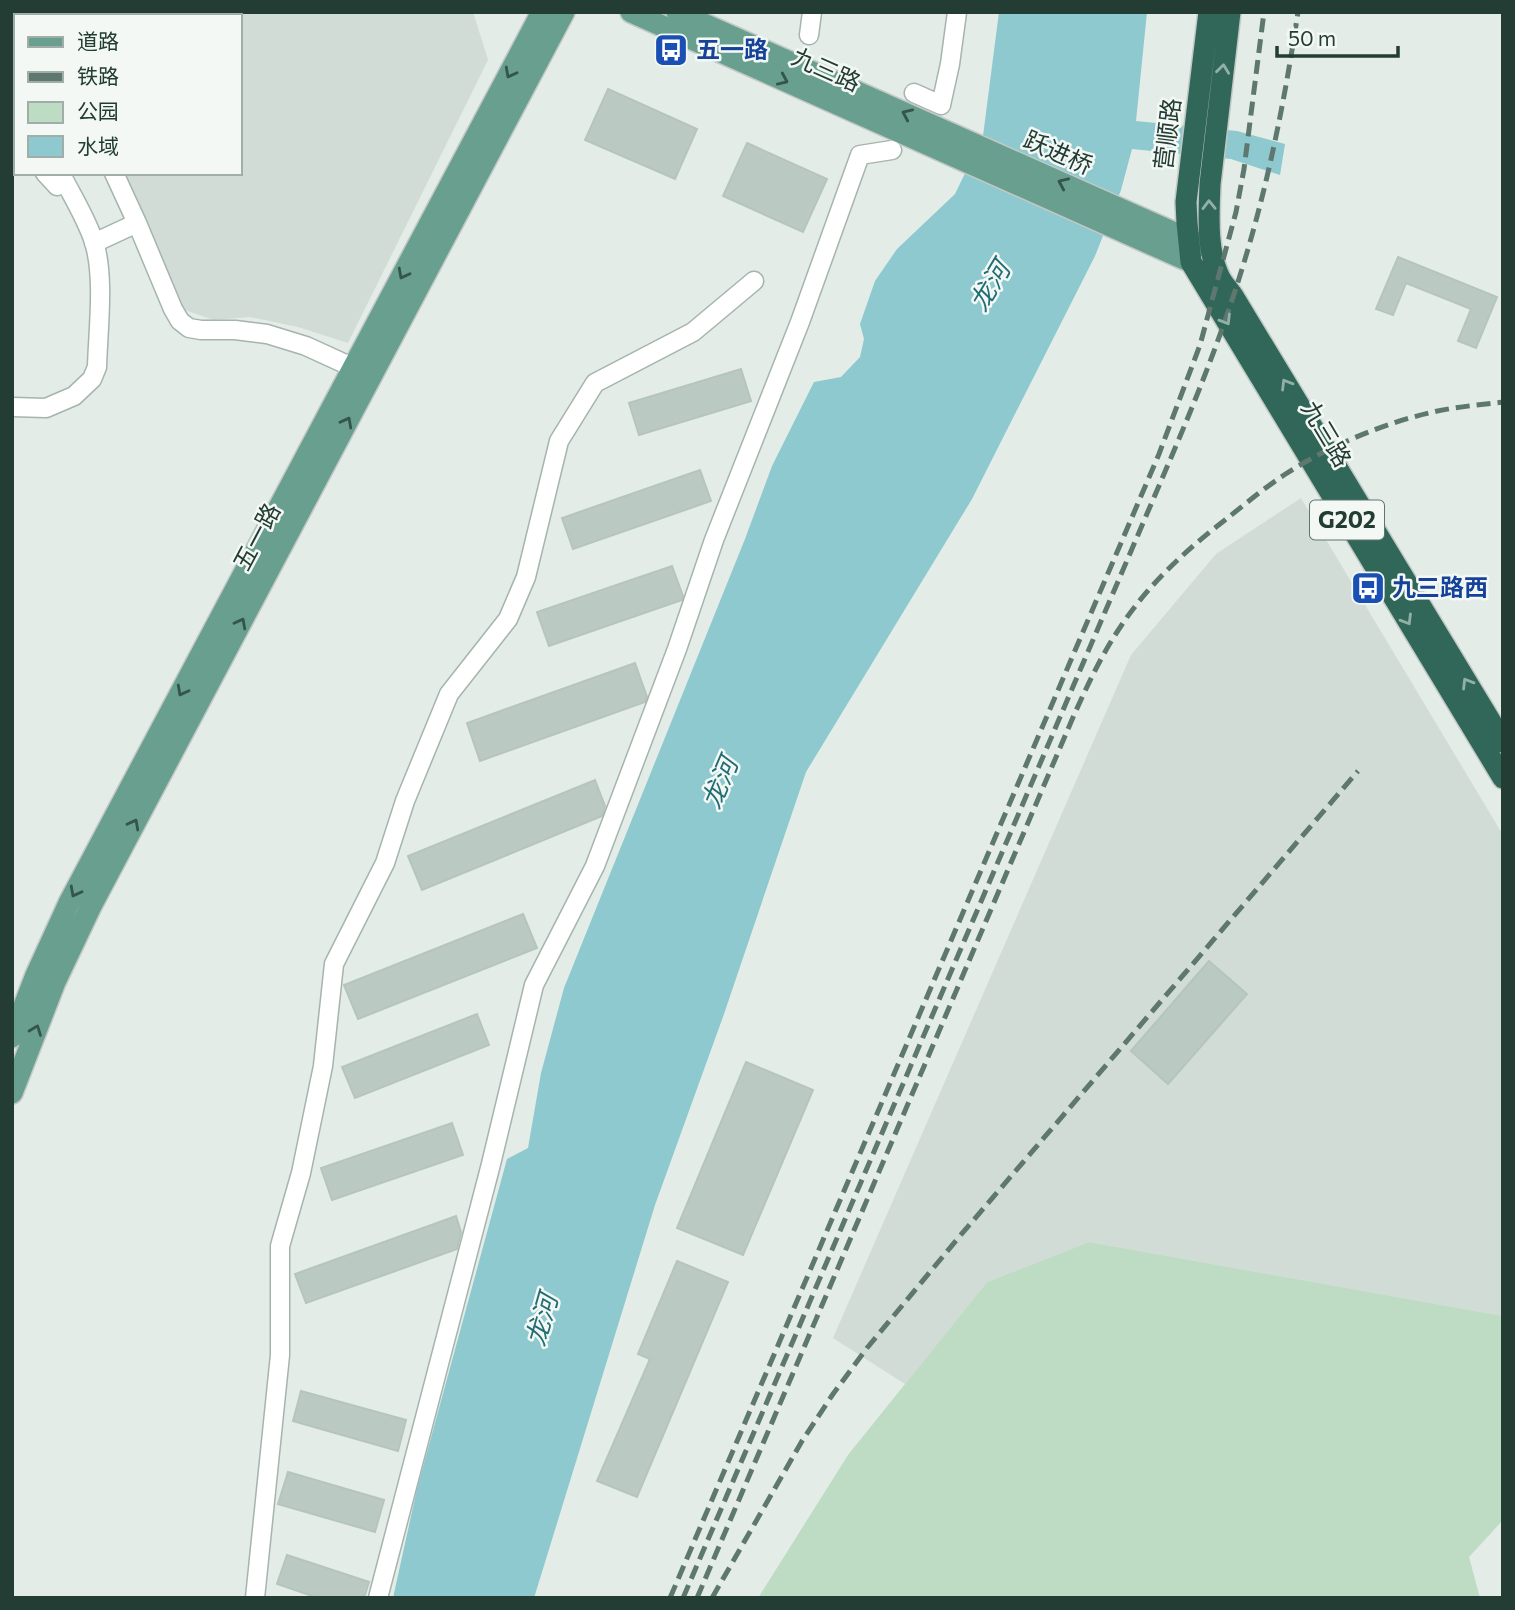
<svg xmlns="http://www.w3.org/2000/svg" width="1515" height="1610" font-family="Commissioner,'Noto Sans SC',sans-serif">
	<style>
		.built { fill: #d1dcd6 }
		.green { fill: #bddcc3 }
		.water { fill: #8dc9ce }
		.building { fill: #bbc9c3; stroke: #b5c5bd; stroke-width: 2 }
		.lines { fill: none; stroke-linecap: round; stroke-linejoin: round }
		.minor-casing { stroke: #a6b4ae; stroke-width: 21 }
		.major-casing { stroke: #c1c8c6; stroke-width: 24 }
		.highway-casing { stroke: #c1c8c6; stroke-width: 24 }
		.minor { stroke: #fff; stroke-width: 18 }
		.major { stroke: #699f8e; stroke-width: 21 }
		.highway { stroke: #306758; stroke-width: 21 }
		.rail { stroke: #5e786f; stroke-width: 5; stroke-dasharray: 14 7; stroke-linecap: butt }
		.oneway { stroke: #92b0a6 }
		.oneway2 { stroke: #34554a }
		.labels { text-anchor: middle; stroke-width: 5; stroke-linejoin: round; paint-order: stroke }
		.shield { fill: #f3f8f5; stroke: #61746e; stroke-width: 2 }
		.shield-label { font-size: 23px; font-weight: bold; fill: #233c34 }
		.transit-label { font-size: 24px; font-weight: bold; fill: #164399; stroke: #f3f8f5; text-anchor: start }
		.street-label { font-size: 24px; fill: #233c34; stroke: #f3f8f5 }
		.water-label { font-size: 26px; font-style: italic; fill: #206d75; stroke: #f3f8f5 }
	</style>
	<rect width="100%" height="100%" fill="#e3ece7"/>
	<!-- built -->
	<path class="built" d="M 46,12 L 473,12 L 488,60 L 348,343 L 298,327 L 250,317 L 214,320 L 179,308 L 118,173 L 240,173 L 240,16 L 47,16 Z
		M 1301,498 L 1503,835 L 1503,1316 L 1089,1242 L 987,1282 L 905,1384 L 833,1338 L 1131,655 L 1216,554 Z"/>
	<!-- green -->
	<path class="green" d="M 1089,1242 L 1503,1316 L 1503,1520 L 1469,1557 L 1480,1598 L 758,1598 L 848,1455 L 987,1282 Z"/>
	<!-- water -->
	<path class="water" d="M 999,12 L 1147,12 L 1136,121 L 1237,131 L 1285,144 L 1280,175 L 1231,159 L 1132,149 L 1121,190 L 1095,256 L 972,499 L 806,772 L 724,1014 L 655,1205 L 534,1598 L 393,1598 L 417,1489 L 507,1159 L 528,1148 L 541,1073 L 564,988 L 745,539 L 772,466 L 814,382 L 841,377 L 860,357 L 864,339 L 860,324 L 875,281 L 897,249 L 955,194 L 983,136 Z"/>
	<!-- building -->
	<path class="building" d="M 608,89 L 697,129 L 675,179 L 585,140 Z
		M 747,143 L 827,179 L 803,232 L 723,196 Z
		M 1398,257 L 1497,297 L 1476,348 L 1458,341 L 1471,309 L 1406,283 L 1393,315 L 1376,309 Z
		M 741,369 L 751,401 L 639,435 L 629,403 Z
		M 700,470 L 711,501 L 573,549 L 562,518 Z
		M 672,566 L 683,596 L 682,600 L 549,646 L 537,612 Z
		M 635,663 L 647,697 L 645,702 L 480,761 L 467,723 Z
		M 595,780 L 605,806 L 602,816 L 422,890 L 408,856 Z
		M 523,914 L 537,948 L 358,1019 L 344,985 Z
		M 1209,961 L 1247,994 L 1168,1084 L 1131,1051 Z
		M 477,1014 L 489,1045 L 355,1098 L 342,1067 Z
		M 746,1062 L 813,1090 L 743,1255 L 677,1228 Z
		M 452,1123 L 463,1155 L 332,1200 L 321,1168 Z
		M 456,1216 L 461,1232 L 457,1249 L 306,1303 L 295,1274 Z
		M 677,1261 L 728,1282 L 637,1497 L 597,1481 L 650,1359 L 638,1354 Z
		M 301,1391 L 406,1420 L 398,1451 L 293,1421 Z
		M 288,1472 L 384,1500 L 375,1532 L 278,1504 Z
		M 287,1555 L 369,1582 L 364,1598 L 318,1598 L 277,1584 Z"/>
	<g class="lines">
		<!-- minor casing -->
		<g class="minor-casing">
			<path id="minor" d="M 40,12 L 42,16
				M 809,35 L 812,12
				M 914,93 L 941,105 L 950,64 L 957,12
				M 12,161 L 16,161
				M 114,173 L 137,223
				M 94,243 L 137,223 L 173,309 L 180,321 L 189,328 L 201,330 L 235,330 L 267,334 L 306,346 L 365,373
				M 12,407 L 46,408 L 74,396 L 92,379 L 97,367 C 98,330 105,277 94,242 C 87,220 74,199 63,178 L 57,186 L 45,173
				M 255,1598 L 280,1355 L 280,1246 L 301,1173 L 323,1066 L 334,964 L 385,863 L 405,801 L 449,694 L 508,619 L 526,577 L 559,441 L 595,383 L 693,332 L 754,281
				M 378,1598 L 491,1164 L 534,985 L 595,866 L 677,649 L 714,540 L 800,322 L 860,155 L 892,150"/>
		</g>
		<!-- major casing -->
		<g class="major-casing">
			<path id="major" d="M 631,12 L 1191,262
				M 677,12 L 1204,246
				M 12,1037 L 36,975 L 69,903 L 542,12
				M 12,1093 L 55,982 L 91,906 L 564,12"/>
		</g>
		<!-- highway casing -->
		<g class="highway-casing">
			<path id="highway" d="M 1209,12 L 1186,202 L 1187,223 L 1191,262 L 1503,778
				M 1230,12 L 1210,184 C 1209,213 1206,251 1220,278 C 1223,284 1229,290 1233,296 L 1503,742"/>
		</g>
		<!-- minor -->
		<use href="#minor" class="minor"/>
		<!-- major -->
		<use href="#major" class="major"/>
		<!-- highway -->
		<use href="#highway" class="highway"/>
		<!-- rail -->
		<path class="rail" d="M 670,1598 L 1159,454 L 1200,345 L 1236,212 L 1244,169 L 1264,12
			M 683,1598 L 1170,460 C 1197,397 1222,334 1242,269 C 1268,185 1285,99 1298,12
			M 697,1598 L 1074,715 C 1088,684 1102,654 1121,626 C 1148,585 1186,550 1225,520 C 1244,505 1263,489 1284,475 C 1325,448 1381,424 1429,413 C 1453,407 1478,405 1503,402
			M 712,1598 L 802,1441 L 833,1394 L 867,1348 L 959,1237 L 1358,771"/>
	</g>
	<!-- one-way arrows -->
	<defs><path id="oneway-chevron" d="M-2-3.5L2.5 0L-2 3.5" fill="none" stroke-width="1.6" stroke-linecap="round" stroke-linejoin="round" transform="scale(1.75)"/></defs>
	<g class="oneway">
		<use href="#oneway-chevron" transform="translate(1223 69) rotate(-83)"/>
		<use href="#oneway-chevron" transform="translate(1209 205) rotate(-91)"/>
		<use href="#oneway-chevron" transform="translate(1226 320) rotate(59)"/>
		<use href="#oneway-chevron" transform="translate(1286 384) rotate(-121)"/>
		<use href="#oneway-chevron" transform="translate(1407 620) rotate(59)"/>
		<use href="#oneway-chevron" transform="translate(1467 683) rotate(-121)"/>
	</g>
	<g class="oneway2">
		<use href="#oneway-chevron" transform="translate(510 73) rotate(118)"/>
		<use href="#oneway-chevron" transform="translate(783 80) rotate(24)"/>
		<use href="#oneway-chevron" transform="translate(907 114) rotate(-156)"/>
		<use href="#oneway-chevron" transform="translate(1063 183) rotate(-156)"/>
		<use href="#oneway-chevron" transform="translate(403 274) rotate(118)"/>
		<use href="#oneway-chevron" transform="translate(347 422) rotate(-62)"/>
		<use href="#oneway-chevron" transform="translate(241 623) rotate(-62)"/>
		<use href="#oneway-chevron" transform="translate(182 691) rotate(118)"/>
		<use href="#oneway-chevron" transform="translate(134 824) rotate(-62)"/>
		<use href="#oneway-chevron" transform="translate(75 892) rotate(118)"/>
		<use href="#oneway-chevron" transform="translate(36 1030) rotate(-69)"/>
	</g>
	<!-- icons -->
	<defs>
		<g id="bus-square" transform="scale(1.75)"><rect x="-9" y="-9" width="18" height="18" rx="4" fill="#1a4fb4" stroke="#f3f8f5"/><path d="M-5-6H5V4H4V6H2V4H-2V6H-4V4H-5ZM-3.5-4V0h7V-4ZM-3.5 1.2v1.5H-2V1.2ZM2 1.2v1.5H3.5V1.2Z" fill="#fff"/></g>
	</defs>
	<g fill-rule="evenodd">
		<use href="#bus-square" x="671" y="50"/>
		<use href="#bus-square" x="1368" y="588"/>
	</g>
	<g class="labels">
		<!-- shield labels -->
		<rect class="shield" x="1310" y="500.5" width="74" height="39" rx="5"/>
		<g class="shield-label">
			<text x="1347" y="528">G202</text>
		</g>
		<!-- transit labels -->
		<g class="transit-label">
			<text x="696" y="58">五一路</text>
			<text x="1392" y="596">九三路西</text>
		</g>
		<!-- street labels -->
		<g class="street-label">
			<text transform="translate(826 70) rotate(24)" y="8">九三路</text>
			<text transform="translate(1168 134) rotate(-83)" y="8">营顺路</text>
			<text transform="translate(1058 153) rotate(24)" y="8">跃进桥</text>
			<text transform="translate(1326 434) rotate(59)" y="8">九三路</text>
			<text transform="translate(257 537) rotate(-62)" y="8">五一路</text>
		</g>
		<!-- water labels -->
		<g class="water-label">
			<text transform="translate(990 286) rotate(-59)" y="9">龙河</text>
			<text transform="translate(720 783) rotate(-67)" y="9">龙河</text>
			<text transform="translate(542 1320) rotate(-74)" y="9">龙河</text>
		</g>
	</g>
	<!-- border -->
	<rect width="1515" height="1610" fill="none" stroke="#233c34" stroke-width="28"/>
	<!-- legend -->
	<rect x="14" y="14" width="228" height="161" fill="#f3f8f5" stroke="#a0ada8" stroke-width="2"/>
	<rect x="28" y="37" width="35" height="10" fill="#699f8e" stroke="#a0ada8" stroke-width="2"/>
	<text x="77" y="49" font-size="21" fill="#233c34">道路</text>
	<rect x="28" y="72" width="35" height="10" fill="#5e786f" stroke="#a0ada8" stroke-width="2"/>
	<text x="77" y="84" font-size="21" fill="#233c34">铁路</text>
	<rect x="28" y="102" width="35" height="21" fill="#bddcc3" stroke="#a0ada8" stroke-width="2"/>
	<text x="77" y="119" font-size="21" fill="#233c34">公园</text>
	<rect x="28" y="136" width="35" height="21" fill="#8dc9ce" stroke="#a0ada8" stroke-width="2"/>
	<text x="77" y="154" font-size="21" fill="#233c34">水域</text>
	<!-- scale -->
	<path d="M1277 46v10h121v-10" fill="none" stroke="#233c34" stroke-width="3.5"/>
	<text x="1288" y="46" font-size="21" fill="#233c34" stroke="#f3f8f5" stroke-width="5" paint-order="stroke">50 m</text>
</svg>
